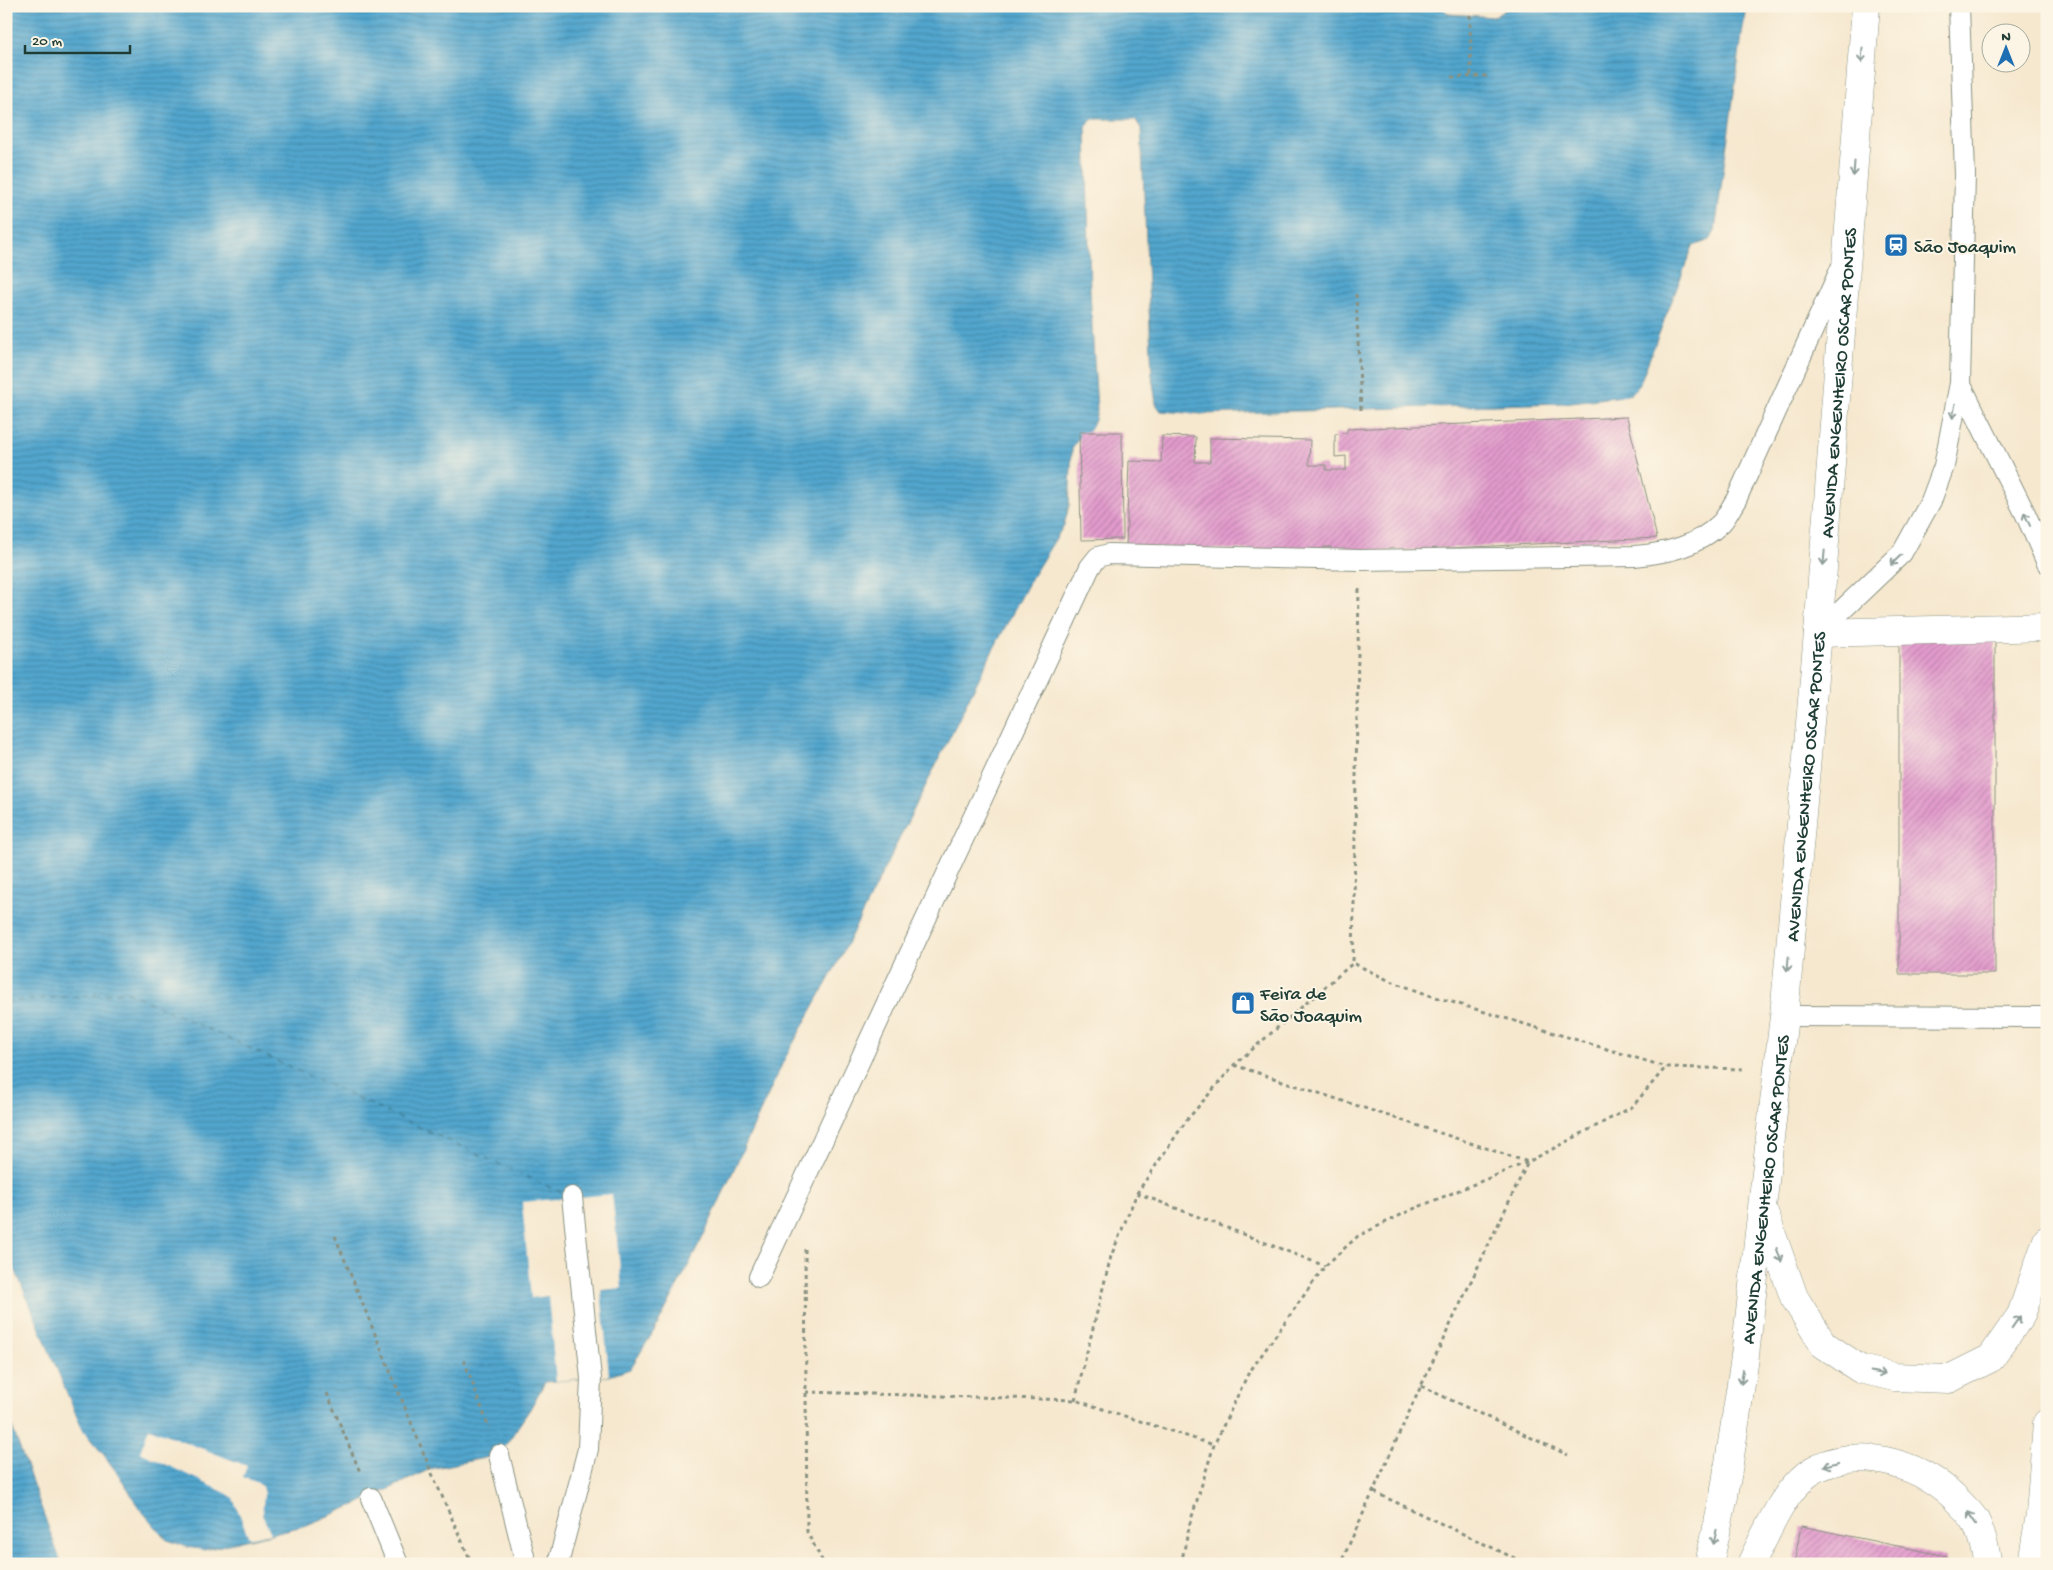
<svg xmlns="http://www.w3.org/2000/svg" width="2053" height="1570" font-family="'Gochi Hand',sans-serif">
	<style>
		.water { fill: url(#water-rules); stroke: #387281 }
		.pier { fill: #f6e8cf }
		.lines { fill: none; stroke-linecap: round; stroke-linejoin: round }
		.ferry { stroke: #2e5c62; stroke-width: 1; stroke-dasharray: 6 5; stroke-linecap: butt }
		.building { fill: url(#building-hatch) }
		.service-casing { stroke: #8a9282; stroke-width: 22 }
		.minor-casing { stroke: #8a9282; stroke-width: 29 }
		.primary-casing { stroke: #8a9282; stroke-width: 29 }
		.path { stroke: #8a9282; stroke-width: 3; stroke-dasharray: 4 4; stroke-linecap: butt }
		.service { stroke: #fff; stroke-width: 20 }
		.minor { stroke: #fff; stroke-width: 28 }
		.primary { stroke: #fff; stroke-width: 28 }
		.oneway { stroke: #8f9e9a }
		.labels { text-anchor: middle; stroke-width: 4; stroke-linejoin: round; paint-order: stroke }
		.poi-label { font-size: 19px; fill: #1f3d34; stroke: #fcf5e5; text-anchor: start }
		.street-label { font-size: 19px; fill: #1f3d34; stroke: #fcf5e5 }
	</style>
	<defs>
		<pattern id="water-rules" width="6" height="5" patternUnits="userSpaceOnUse" patternTransform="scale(1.25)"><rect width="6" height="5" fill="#52a6ce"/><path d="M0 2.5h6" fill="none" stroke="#4388a8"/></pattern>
		<pattern id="building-hatch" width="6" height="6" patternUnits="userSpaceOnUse" patternTransform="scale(1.25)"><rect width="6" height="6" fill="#e39bcd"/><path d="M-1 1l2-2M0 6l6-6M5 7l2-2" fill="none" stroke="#b780a7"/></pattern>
	</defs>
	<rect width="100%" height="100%" fill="#fcf5e5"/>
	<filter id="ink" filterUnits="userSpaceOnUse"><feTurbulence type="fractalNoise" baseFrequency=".02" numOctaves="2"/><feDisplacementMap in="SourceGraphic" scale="10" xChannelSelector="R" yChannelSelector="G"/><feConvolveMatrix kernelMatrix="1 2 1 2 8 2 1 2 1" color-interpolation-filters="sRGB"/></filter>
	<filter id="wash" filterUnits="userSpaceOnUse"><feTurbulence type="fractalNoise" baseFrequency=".0096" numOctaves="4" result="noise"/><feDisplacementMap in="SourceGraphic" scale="20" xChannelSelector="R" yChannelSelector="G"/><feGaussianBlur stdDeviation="1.12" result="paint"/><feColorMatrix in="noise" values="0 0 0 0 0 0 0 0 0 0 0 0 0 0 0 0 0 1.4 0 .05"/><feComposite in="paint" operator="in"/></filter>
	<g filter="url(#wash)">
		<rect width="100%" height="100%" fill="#f6e8cf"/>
		<!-- water -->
		<path class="water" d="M 6,6 L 1440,6 L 1449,14 L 1494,17 L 1511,6 L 1746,6 L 1715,231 L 1710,240 L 1693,246 L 1640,383 L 1631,394 L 1615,397 L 1562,403 L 1202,414 L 1161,411 L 1156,404 L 1152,375 L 1141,128 L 1135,119 L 1091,119 L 1086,127 L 1090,291 L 1097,410 L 1095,420 L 1091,428 L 1077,440 L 1072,449 L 1069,506 L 1064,525 L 1032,577 L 994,648 L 836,966 L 784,1060 L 702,1239 L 657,1326 L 630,1369 L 609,1376 L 545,1382 L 530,1409 L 499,1455 L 430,1469 L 371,1498 L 307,1525 L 204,1550 L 189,1548 L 167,1540 L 138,1507 L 128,1489 L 104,1455 L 82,1430 L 6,1249 Z
			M 6,1410 L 62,1564 L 6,1564 Z"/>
		<!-- pier -->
		<path class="pier" d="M 612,1194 L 622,1288 L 601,1290 L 609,1376 L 556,1381 L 548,1296 L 531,1298 L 522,1202 Z
			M 6,1249 L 82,1430 L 117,1473 L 138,1507 L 166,1540 L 189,1548 L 204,1550 L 200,1552 L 188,1550 L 165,1542 L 136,1509 L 115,1475 L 80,1431 L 6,1255 Z
			M 6,1407 L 9,1409 L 65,1564 L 62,1564 Z
			M 149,1428 L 247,1466 L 243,1477 L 258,1483 L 262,1487 L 264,1494 L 262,1515 L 271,1533 L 249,1538 L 233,1498 L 228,1494 L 140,1452 Z"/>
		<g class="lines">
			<!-- ferry -->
			<path class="ferry" d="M 6,1002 L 128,992 L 564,1194"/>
		</g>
		<g id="blocks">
			<!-- building -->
			<path class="building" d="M 1627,417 L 1657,538 L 1348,553 L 1331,557 L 1331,547 L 1324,547 L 1324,552 L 1126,547 L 1129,461 L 1161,462 L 1162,436 L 1196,437 L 1195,462 L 1210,462 L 1210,438 L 1310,440 L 1309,465 L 1326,465 L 1326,470 L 1346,470 L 1346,456 L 1335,457 L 1335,434 L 1347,433 L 1347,429 Z
				M 1079,432 L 1122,432 L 1123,539 L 1081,540 Z
				M 1899,638 L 1995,638 L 1995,974 L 1899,974 Z
				M 1801,1526 L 1946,1556 L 1945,1564 L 1794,1564 Z"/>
		</g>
	</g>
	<g filter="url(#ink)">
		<use href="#blocks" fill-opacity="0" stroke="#8a9282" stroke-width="1"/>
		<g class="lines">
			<!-- service casing -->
			<g class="service-casing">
				<path id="service" d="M 1959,6 L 1965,175 L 1960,383
					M 1818,633 L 1902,553 L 1931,501 L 1944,466 L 1960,383 L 2025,513 L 2047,563
					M 1784,1016 L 2047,1017
					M 759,1277 L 1090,567 L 1098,557 L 1109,554 L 1359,560 L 1635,556 C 1666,553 1697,547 1721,523 C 1727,517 1731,507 1736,500 L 1841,268
					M 499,1455 L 526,1564
					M 371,1498 L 398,1564
					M 558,1564 L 588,1449 L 591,1378 L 572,1197"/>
			</g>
			<!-- minor casing -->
			<g class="minor-casing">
				<path id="minor" d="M 1818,633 L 2047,627"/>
			</g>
			<!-- primary casing -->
			<g class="primary-casing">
				<g id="primary">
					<path d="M 1765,1215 L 1794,1297 L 1823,1344 L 1860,1369 L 1894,1377 L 1949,1379 L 1991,1358 L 2021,1315 L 2047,1240"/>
					<path id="s1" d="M 1709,1564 L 1724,1496 L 1744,1364 L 1784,1016 L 1818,633 L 1866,6"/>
					<path d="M 1751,1564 C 1766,1534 1786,1483 1817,1468 C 1865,1445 1926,1466 1960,1503 C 1965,1508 1971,1514 1975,1520 C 1982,1534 1985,1548 1988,1564"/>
					<path d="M 2032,1564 L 2040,1514 L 2047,1423"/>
				</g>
			</g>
			<!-- path -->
			<path class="path" d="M 1470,15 L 1471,76
				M 1451,77 L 1487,76
				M 1356,294 L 1361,410
				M 1359,589 L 1353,963 L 1388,980 L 1429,995 L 1666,1067
				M 1234,1065 L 1528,1162 L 1421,1386 L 1343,1558 L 1354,1564
				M 1137,1193 L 1325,1266
				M 335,1236 L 430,1469 L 472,1564
				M 805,1249 L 807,1532 L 824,1564
				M 464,1360 L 489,1428
				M 1421,1386 L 1568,1455
				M 806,1392 L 1075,1400 L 1214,1445
				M 327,1393 L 360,1472
				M 1075,1400 L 1111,1256 L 1137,1193 L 1186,1121 L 1234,1065 L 1353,963
				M 1374,1492 L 1527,1564
				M 1181,1564 L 1190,1523 L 1214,1445 L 1248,1374 L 1325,1266 L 1358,1236 L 1411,1210 L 1528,1162 L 1632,1107 L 1666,1067 L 1745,1069"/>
			<!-- service -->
			<use href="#service" class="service"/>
			<!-- minor -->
			<use href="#minor" class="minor"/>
			<!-- primary -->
			<use href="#primary" class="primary"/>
		</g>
		<!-- one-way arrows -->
		<defs><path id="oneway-shaft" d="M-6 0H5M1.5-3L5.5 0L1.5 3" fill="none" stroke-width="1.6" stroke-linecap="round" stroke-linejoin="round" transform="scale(1.25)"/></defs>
		<g class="oneway">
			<use href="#oneway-shaft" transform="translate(1862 55) rotate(94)"/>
			<use href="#oneway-shaft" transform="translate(1854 169) rotate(94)"/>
			<use href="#oneway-shaft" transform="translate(1954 411) rotate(101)"/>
			<use href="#oneway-shaft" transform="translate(2027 519) rotate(-114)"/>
			<use href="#oneway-shaft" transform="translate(1824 558) rotate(95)"/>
			<use href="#oneway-shaft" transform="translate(1896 560) rotate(136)"/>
			<use href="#oneway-shaft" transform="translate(1788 964) rotate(95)"/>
			<use href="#oneway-shaft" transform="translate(1779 1255) rotate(71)"/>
			<use href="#oneway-shaft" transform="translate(2016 1322) rotate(-55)"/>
			<use href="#oneway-shaft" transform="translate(1878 1373) rotate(12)"/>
			<use href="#oneway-shaft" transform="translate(1742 1377) rotate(99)"/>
			<use href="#oneway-shaft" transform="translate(1831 1464) rotate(164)"/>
			<use href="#oneway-shaft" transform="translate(1972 1518) rotate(-124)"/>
			<use href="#oneway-shaft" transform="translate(1715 1537) rotate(102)"/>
		</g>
	</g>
	<!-- icons -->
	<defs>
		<g id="station-square" transform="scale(1.25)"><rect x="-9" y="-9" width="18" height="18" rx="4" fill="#1f6fb2" stroke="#fcf5e5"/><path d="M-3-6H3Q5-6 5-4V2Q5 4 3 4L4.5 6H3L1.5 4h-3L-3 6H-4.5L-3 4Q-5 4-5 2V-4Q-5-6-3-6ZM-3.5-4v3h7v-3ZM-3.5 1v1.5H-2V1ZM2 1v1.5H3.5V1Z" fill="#fff"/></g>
		<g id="shop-square" transform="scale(1.25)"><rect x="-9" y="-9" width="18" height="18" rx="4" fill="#1f6fb2" stroke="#fcf5e5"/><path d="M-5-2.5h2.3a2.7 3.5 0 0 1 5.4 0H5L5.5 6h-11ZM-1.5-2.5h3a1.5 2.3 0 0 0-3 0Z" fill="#fff"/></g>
	</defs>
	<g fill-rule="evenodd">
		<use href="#station-square" x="1896" y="245"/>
		<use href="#shop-square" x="1243" y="1003"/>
	</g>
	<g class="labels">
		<!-- poi labels -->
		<g class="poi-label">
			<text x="1914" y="252">São Joaquim</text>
			<text x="1260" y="999">Feira de<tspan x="1260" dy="22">São Joaquim</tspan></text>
		</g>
		<!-- street labels -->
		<g class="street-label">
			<text dy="7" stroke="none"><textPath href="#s1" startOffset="1189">AVENIDA ENGENHEIRO OSCAR PONTES</textPath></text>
			<text dy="7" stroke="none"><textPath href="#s1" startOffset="784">AVENIDA ENGENHEIRO OSCAR PONTES</textPath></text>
			<text dy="7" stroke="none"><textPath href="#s1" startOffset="379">AVENIDA ENGENHEIRO OSCAR PONTES</textPath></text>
		</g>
	</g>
	<!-- margin -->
	<rect width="2053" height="1570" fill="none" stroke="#fcf5e5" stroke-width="25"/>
	<!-- north arrow -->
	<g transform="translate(2006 48)"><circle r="24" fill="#fcf5e5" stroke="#a4ab9e"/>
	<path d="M0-4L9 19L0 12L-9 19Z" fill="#1f6fb2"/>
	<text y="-8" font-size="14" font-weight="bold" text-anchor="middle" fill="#1f3d34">N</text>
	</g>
	<!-- scale -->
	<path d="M25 45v8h105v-8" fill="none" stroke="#1f3d34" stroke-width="2.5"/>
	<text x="32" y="45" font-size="15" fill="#1f3d34" stroke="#fcf5e5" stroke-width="4" paint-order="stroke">20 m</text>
</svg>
